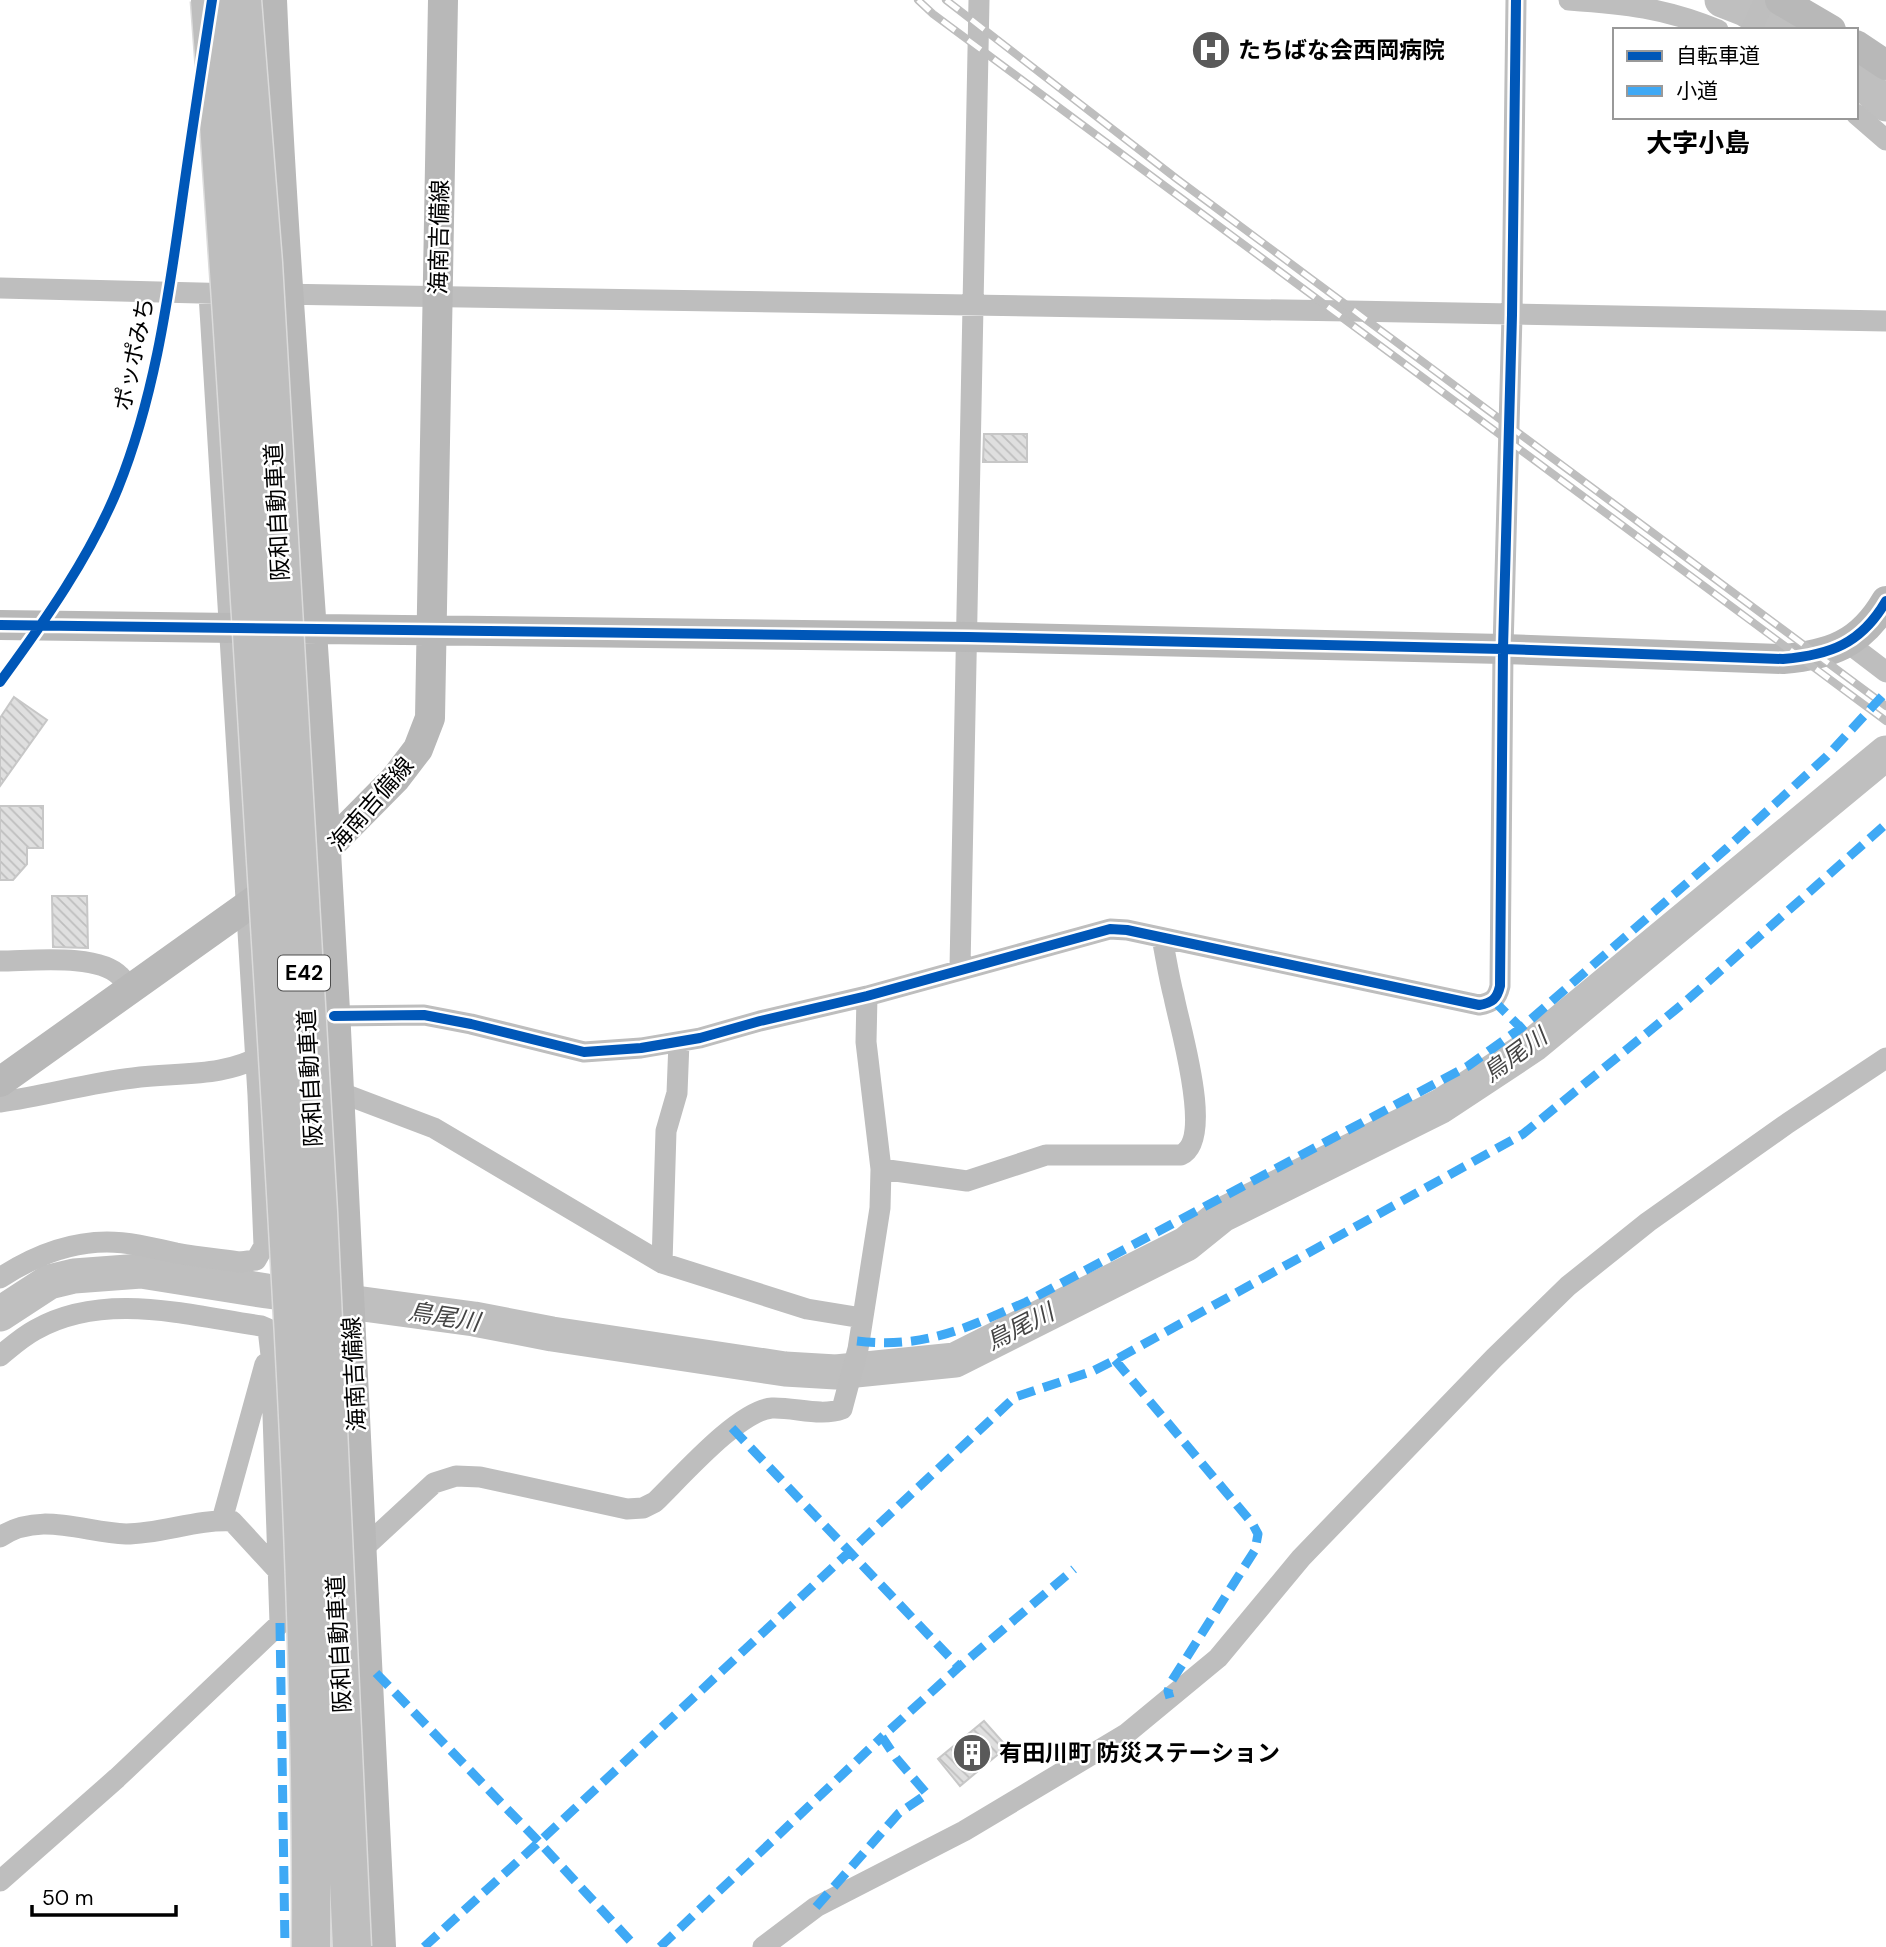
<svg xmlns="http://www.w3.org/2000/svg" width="1886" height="1947" font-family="'DM Sans','Noto Sans JP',sans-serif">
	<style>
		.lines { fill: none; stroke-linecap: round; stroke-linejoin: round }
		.river { stroke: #bfbfbf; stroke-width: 35 }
		.building { fill: url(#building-back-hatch); stroke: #c7c7c7; stroke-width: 2 }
		.street { stroke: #bebebe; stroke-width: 21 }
		.secondary { stroke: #b8b8b8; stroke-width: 30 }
		.rail-casing { stroke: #bebebe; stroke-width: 8 }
		.rail { stroke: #fff; stroke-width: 5; stroke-dasharray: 16; stroke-linecap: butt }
		.highway-bridge-casing { stroke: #dbdbdb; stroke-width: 41; stroke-linecap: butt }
		.highway-bridge { stroke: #bebebe; stroke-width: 38 }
		.quiet { stroke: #3fa9f5; stroke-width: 9; stroke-dasharray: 18 9; stroke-linecap: butt }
		.cycleway-casing { stroke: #fff; stroke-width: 15 }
		.cycleway { stroke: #0057b8; stroke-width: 10 }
		.labels { text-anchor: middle; stroke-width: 5; stroke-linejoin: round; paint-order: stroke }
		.shield { fill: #fff; stroke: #4c4c4c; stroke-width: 2 }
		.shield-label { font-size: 21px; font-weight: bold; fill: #000 }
		.poi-label { font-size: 23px; font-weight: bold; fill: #000; stroke: #fff; text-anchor: start }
		.street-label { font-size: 23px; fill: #000; stroke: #fff }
		.water-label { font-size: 24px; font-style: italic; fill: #444; stroke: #fff }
		.quarter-label { font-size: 26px; font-weight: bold; fill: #000; stroke: #fff }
	</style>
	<defs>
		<pattern id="building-back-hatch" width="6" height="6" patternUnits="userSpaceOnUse" patternTransform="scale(1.75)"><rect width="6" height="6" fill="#dfdfdf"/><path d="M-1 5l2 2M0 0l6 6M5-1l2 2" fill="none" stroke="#bebebe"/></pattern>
	</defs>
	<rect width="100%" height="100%" fill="#fff"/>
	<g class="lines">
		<!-- river -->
		<path class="river" d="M 1722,0 L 1745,9 L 1780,30
			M 1856,77 L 1886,104
			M 0,1314 L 49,1282 L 74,1276 L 141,1271 L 267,1291 L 474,1319 L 552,1334 L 785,1369 L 836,1372 L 955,1360 L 1186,1244 L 1222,1215 L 1441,1106 L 1533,1045 L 1886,753"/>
	</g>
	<!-- building -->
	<path class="building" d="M 984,434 L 1027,434 L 1027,462 L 983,462 Z
		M 14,697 L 47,720 L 0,786 L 0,718 Z
		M 0,806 L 43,806 L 43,848 L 27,848 L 27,864 L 13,880 L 0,880 Z
		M 52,896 L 87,896 L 88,948 L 53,947 Z
		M 984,1721 L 1007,1747 L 960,1786 L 938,1759 Z"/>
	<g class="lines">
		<!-- street -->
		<path class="street" d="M 1569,0 C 1625,4 1665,8 1718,30
			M 1751,30 L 1765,0
			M 1856,114 L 1886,140
			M 0,288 L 239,294
			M 275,294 C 812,299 1349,312 1886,321
			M 1848,643 L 1886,672
			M 0,961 C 31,961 98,953 120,976 C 124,980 127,985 130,990
			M 960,968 L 979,0
			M 334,1016 L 424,1015 L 471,1024 L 584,1052 L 641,1048 L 700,1038 L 760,1021 L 867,996 L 1110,929 L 1127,930 L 1479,1005 C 1492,1003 1497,999 1500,986 L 1503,649 L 1512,315 L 1516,0
			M 339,1092 L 434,1128 L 662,1263 L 807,1309 L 862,1318
			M 0,1102 C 45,1096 88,1083 133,1078 C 178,1072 225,1078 264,1054
			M 881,1169 L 967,1181 L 1046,1155 L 1181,1155 C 1215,1140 1179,1025 1174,997 C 1169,978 1166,958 1162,938
			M 662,1263 L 666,1131 L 677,1093 L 679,1042
			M 0,1278 C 32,1257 67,1242 107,1242 C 130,1242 154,1248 176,1253 C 198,1257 219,1259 241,1262 L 256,1260 L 264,1246 L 258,1095 L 209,294
			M 0,1356 C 11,1347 22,1337 35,1330 C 104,1291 186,1315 261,1326 L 268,1329 L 271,1355 L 280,1623
			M 222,1520 L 265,1364
			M 0,1537 C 39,1511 83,1532 126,1534 C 161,1534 197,1519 232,1521 L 279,1572
			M 356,1555 L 434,1483 L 456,1476 L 480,1477 L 627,1509 L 643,1508 L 655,1502 C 680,1478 739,1410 772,1408 C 794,1407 821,1417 842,1409 L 858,1349 L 880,1208 L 881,1169 L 866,1042 L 867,996
			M 0,1881 L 117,1778 L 306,1599
			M 763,1947 L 816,1907 L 964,1831 L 1126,1734 L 1218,1658 L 1301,1558 L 1494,1358 L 1568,1286 L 1648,1222 L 1788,1123 L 1886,1058"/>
		<!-- secondary -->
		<path class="secondary" d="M 272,0 C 284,284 310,567 326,851 C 347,1216 365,1581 381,1947
			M 1780,0 L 1831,30
			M 1856,45 L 1886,65
			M 0,625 L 968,637 L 1503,649 L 1783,659 C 1830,655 1861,644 1886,601
			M 317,856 L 326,849 L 395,779 L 418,749 L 430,718 L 443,0
			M 0,1082 L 282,881"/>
		<!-- rail casing -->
		<g class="rail-casing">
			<path id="rail" d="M 918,0 L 933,14 L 1886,721
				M 946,0 L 1177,179 L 1886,706"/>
		</g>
		<!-- rail -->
		<use href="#rail" class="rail"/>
		<!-- highway-bridge casing -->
		<g class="highway-bridge-casing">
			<path id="highway-bridge" d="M 210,0 C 233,303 250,606 269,909 C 290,1255 313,1601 311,1947
				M 242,0 L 263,263 L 318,1212 L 352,1947"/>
		</g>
		<!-- highway-bridge -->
		<use href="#highway-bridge" class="highway-bridge"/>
		<!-- quiet -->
		<path class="quiet" d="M 1493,1000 L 1521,1028
			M 857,1341 C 925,1349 966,1328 1026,1302 L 1468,1066 L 1521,1028 L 1727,848 L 1827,756 L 1886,692
			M 1115,1360 L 1252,1523 L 1258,1534 L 1255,1550 L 1171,1682 L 1168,1691 L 1170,1698
			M 732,1428 L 959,1667
			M 280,1623 L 285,1947
			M 376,1673 L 539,1842 L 636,1947
			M 816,1907 L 899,1813 L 927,1794 L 896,1758 L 882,1737 L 959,1667 L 1074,1569
			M 424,1947 L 539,1842 L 1015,1397 L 1093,1371 L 1115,1360 L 1523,1134 L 1685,1002 L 1886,824
			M 660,1947 L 882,1737"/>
		<!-- cycleway casing -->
		<g class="cycleway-casing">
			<path id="cycleway" d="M 0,625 L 968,637 L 1503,649 L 1783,659 C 1830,655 1861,644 1886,601
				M 0,682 C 44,622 90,557 118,488 C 153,401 167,307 180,215 C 190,143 201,72 212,0
				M 334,1016 L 424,1015 L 471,1024 L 584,1052 L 641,1048 L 700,1038 L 760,1021 L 867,996 L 1110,929 L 1127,930 L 1479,1005 C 1492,1003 1497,999 1500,986 L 1503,649 L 1512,315 L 1516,0"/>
		</g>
		<!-- cycleway -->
		<use href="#cycleway" class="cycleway"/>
	</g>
	<!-- icons -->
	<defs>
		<g id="hospital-disc" transform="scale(2.0125)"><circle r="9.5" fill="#595959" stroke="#fff"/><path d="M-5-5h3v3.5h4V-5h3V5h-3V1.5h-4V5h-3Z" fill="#fff"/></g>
		<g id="building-disc" transform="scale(2.0125)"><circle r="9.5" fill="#595959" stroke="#fff"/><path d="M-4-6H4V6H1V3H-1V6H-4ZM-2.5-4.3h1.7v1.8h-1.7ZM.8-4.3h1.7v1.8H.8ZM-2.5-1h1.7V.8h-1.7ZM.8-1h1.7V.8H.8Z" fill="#fff"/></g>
	</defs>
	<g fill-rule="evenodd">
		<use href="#hospital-disc" x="1211" y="50"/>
		<use href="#building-disc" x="972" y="1753"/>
	</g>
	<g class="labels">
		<!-- shield labels -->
		<rect class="shield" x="278" y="955.5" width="52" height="35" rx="5"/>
		<g class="shield-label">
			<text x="304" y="980">E42</text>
		</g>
		<!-- poi labels -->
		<g class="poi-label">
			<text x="1238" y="58">たちばな会西岡病院</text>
			<text x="999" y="1761">有田川町 防災ステーション</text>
		</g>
		<!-- street labels -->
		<g class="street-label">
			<text transform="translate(439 237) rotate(-89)" y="8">海南吉備線</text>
			<text transform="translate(134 354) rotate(-78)" y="8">ポッポみち</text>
			<text transform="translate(277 512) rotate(-93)" y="8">阪和自動車道</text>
			<text transform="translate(371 804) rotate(-49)" y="8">海南吉備線</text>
			<text transform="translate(310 1078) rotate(-93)" y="8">阪和自動車道</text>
			<text transform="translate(354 1374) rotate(-93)" y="8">海南吉備線</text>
			<text transform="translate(339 1644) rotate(-93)" y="8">阪和自動車道</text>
		</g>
		<!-- water labels -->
		<g class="water-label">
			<text transform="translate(1515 1055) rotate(-36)" y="8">鳥尾川</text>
			<text transform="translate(444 1317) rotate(9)" y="8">鳥尾川</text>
			<text transform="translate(1020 1327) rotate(-27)" y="8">鳥尾川</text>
		</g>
		<!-- quarter labels -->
		<g class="quarter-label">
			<text x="1698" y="152">大字小島</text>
		</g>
	</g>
	<!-- legend -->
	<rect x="1613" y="28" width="245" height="91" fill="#ffffff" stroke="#999999" stroke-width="2"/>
	<rect x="1627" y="51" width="35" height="10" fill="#0057b8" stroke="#999999" stroke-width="2"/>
	<text x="1676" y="63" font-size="21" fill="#000000">自転車道</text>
	<rect x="1627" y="86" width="35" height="10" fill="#3fa9f5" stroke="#999999" stroke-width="2"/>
	<text x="1676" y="98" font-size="21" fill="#000000">小道</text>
	<!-- scale -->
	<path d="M32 1905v10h144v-10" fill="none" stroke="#000000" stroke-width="3.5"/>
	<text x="42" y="1905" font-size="21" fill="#000000" stroke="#ffffff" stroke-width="5" paint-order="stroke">50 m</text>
</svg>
